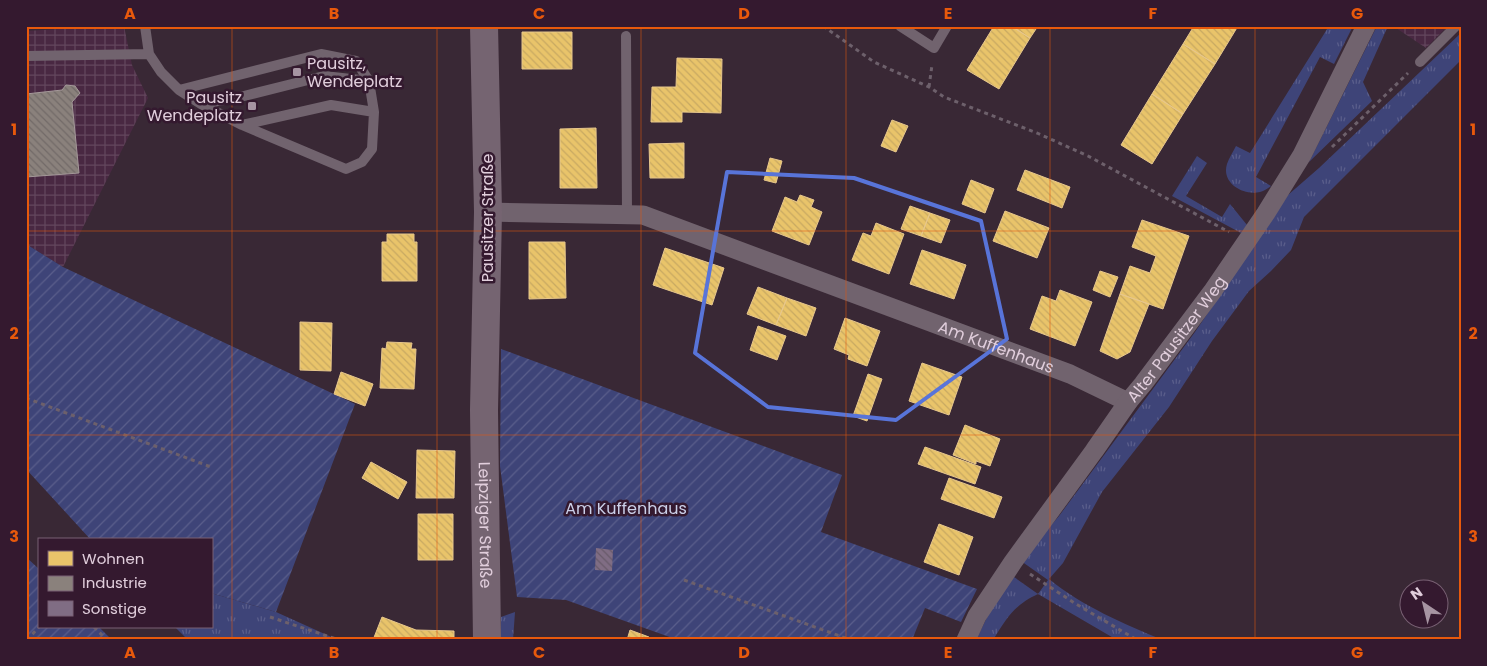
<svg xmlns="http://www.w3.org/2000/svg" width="1487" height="666" font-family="Poppins,sans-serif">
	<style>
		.industrial { fill: url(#industrial-grid) }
		.grass { fill: url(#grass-tufts) }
		.garden { fill: url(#garden-furrows) }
		.homes { fill: url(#homes-back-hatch); stroke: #e7c78c }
		.industry { fill: url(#industry-back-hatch); stroke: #a49899 }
		.building { fill: url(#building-back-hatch) }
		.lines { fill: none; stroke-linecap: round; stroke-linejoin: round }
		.path { stroke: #6d606b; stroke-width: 3; stroke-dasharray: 4 4; stroke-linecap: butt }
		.lane { stroke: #71636e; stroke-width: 10 }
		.street { stroke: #71636e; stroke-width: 19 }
		.secondary { stroke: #756471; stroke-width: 28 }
		.marked { fill: none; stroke: #5874d9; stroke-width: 4; stroke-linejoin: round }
		.grid { fill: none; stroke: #e8590c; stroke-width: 1; stroke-opacity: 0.55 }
		.poi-dot { fill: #a694a2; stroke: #34192f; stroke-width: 2 }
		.labels { text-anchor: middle; stroke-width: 5; stroke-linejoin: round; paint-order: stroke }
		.poi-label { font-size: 16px; fill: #e1cedc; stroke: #34192f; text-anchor: start }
		.street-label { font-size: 16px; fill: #e1cedc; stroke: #34192f }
		.park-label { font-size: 16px; fill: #cbd0e9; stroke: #34192f }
		.neatline { fill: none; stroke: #e8590c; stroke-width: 2 }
		.grid-label { font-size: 16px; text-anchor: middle; font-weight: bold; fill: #e8590c }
	</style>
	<defs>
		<pattern id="industrial-grid" width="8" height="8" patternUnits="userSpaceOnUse" patternTransform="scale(1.25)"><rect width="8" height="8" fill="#492842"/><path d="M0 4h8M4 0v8" fill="none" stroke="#63465d"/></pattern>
		<pattern id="grass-tufts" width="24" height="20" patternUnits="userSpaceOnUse" patternTransform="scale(1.25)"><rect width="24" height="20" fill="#3e4478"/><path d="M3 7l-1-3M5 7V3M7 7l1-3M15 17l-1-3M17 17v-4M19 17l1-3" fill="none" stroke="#5a5e8b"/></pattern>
		<pattern id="garden-furrows" width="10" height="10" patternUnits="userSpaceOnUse" patternTransform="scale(1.25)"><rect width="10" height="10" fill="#3e4478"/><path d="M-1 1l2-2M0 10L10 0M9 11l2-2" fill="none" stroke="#5a5e8b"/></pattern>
		<pattern id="homes-back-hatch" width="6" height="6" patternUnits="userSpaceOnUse" patternTransform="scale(1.25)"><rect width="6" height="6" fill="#e9c46a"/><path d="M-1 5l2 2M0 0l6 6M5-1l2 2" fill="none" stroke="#c8a962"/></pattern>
		<pattern id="industry-back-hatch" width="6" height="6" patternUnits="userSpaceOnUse" patternTransform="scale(1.25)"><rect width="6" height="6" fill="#8a817c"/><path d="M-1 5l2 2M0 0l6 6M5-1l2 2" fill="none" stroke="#726a68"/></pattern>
		<pattern id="building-back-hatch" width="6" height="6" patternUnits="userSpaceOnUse" patternTransform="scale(1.25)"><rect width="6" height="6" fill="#806d84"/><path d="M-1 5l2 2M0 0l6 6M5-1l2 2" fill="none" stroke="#685a6a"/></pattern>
	</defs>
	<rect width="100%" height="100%" fill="#392835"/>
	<!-- industrial -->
	<path class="industrial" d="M 111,26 L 124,26 L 132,65 L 148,98 L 63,267 L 26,244 L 26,31 Z
		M 1393,26 L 1448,26 L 1426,48 Z"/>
	<!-- grass -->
	<path class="grass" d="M 1329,26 L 1353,26 L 1334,64 L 1320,57 L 1256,177 L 1271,186 C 1268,188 1264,191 1260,192 C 1243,196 1221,183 1227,164 C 1229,158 1233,152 1236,146 L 1250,153 Z
		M 1377,26 L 1388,26 L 1363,82 L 1372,101 L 1309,162 Z
		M 1461,33 L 1461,60 L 1304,217 L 1291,250 L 1271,271 L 1249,291 L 1212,341 L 1169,407 L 1102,492 L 1063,563 L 1049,579 C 1082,606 1124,624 1163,640 L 1117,640 L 1038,594 C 1014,605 1007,618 993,640 L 976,640 L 993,605 L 1014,577 L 1038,594 L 1048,580 L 1021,561 L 1059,516 L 1195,332 L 1288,195 L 1319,168 Z
		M 1197,156 L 1207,163 L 1186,196 L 1222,217 L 1230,204 L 1247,225 L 1241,233 L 1172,196 Z
		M 211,593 L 276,612 L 338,640 L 188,640 L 175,627 L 211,627 Z
		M 515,612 L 513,640 L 501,640 L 501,617 Z"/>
	<!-- garden -->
	<path class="garden" d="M 26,244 L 63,267 L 355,404 L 276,612 L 211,593 L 211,540 L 91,540 L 26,469 Z
		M 501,349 L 842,475 L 821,532 L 977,589 L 961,622 L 925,608 L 912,640 L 678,640 L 566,600 L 517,597 L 500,466 Z
		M 26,557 L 39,569 L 39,627 L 99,627 L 112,640 L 26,640 Z"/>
	<!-- homes -->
	<path class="homes" d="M 994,26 L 1011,26 L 1030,38 L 999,89 L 967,70 Z
		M 1011,26 L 1038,26 L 1030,38 Z
		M 1194,26 L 1238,26 L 1215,64 L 1183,44 Z
		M 522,32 L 572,32 L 572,69 L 522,69 Z
		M 1183,44 L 1215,64 L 1183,114 L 1152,94 Z
		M 677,58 L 722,59 L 721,113 L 682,112 L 682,122 L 651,122 L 652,87 L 676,87 Z
		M 1152,94 L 1183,114 L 1152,164 L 1121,145 Z
		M 892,120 L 908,126 L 896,152 L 881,146 Z
		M 596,128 L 597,188 L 560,188 L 560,129 Z
		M 684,143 L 684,178 L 650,178 L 649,144 Z
		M 770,158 L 782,161 L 776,183 L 764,180 Z
		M 1025,170 L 1070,187 L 1062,208 L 1017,190 Z
		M 971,180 L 994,189 L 985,213 L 962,204 Z
		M 800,195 L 814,200 L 811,207 L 822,212 L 809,245 L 772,231 L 785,197 L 797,202 Z
		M 910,206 L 930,213 L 921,236 L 901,229 Z
		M 1005,211 L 1049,228 L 1037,258 L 993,241 Z
		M 930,213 L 950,220 L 941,243 L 921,236 Z
		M 1142,220 L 1189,236 L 1163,309 L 1120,294 L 1130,266 L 1150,273 L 1156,256 L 1132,247 Z
		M 876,223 L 904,234 L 889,274 L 852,260 L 863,233 L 871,236 Z
		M 387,234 L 414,234 L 414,242 L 417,242 L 417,281 L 382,281 L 382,242 L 387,242 Z
		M 529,242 L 565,242 L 566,298 L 529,299 Z
		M 665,248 L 724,268 L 712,305 L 653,285 Z
		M 922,250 L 966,265 L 954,299 L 910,284 Z
		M 1100,271 L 1118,277 L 1110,297 L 1093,290 Z
		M 758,287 L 787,298 L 776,325 L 747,314 Z
		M 1060,290 L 1092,302 L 1075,346 L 1030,329 L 1042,296 L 1056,301 Z
		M 1120,294 L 1149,304 L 1130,352 L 1117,359 L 1100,351 Z
		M 787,298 L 816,308 L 806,336 L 776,325 Z
		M 845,318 L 880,331 L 867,366 L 848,359 L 849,355 L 834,349 Z
		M 300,322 L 332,323 L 331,371 L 300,370 Z
		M 758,326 L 786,336 L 777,360 L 750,350 Z
		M 387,342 L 412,343 L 411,349 L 416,349 L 414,389 L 380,388 L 382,348 L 386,349 Z
		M 922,363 L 962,377 L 949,415 L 909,401 Z
		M 341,372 L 373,384 L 365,406 L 334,394 Z
		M 868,374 L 882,379 L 867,421 L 853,416 Z
		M 965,425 L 1000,439 L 990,466 L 976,461 L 976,464 L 953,455 Z
		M 925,447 L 981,467 L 975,484 L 918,464 Z
		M 417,450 L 455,451 L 454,498 L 416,498 Z
		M 371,462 L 407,482 L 398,499 L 362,478 Z
		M 949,478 L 1002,497 L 994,518 L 941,499 Z
		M 418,514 L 453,514 L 453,560 L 418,560 Z
		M 939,524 L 973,537 L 959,575 L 924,562 Z
		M 382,617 L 416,630 L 454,631 L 454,640 L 373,640 Z
		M 630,630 L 649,637 L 648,640 L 627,640 Z"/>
	<!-- industry -->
	<path class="industry" d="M 66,85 L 75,86 L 80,93 L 72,102 L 79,173 L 26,177 L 26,94 L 62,90 Z"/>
	<!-- building -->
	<path class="building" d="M 596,548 L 613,550 L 612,571 L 595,570 Z"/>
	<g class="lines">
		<!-- path -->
		<path class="path" d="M 823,26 L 874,62 L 929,87 L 944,97 L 1037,133 L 1088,156 L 1229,232
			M 929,87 L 932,65
			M 1332,147 L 1408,73
			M 26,398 L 211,467
			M 1030,574 L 1076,604 L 1137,640
			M 684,580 L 851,640
			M 270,617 L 339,640
			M 94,627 L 107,640
			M 27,640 L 39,627"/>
		<!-- lane -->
		<path class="lane" d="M 145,26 L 149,54 L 161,72 L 179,90 L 201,104 L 242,125 L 346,169 L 362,162 L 372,149 L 374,112 L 369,81 L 356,61 L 321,54 L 179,90
			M 900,26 L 934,48 L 947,26
			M 626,36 L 627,214
			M 26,56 L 149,54
			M 1420,62 L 1456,26
			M 201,104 L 240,97 L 324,76 L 369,81
			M 242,125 L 331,105 L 374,112"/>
		<!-- street -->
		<g class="street">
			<path id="s1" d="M 488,212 L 643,215 L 1070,374 L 1128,402"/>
			<path id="s2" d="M 966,640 L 977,616 L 1013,562 L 1094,451 L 1128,402 L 1143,384 L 1212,292 L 1266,213 L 1302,155 L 1366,26"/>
		</g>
		<!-- secondary -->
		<path class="secondary" id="s3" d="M 484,26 L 488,212 L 484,410 L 487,640"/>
	</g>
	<!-- marked area -->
	<path class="marked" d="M 727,172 L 854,178 L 981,221 L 1007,339 L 896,420 L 768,407 L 695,353 Z"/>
	<!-- grid -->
	<path class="grid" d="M 232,26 L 232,640M 437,26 L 437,640M 641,26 L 641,640M 846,26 L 846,640M 1050,26 L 1050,640M 1255,26 L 1255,640M 26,231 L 1461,231M 26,435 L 1461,435"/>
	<!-- markers -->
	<g class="poi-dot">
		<rect x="292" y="67" width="10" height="10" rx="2.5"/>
		<rect x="247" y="101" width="10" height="10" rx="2.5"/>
	</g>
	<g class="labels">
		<!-- poi labels -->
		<g class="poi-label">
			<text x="307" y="69">Pausitz,<tspan x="307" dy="18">Wendeplatz</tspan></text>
			<text x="242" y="103" text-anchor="end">Pausitz<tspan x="242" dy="18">Wendeplatz</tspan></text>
		</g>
		<!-- street labels -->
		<g class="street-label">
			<text transform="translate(487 218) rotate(-90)" y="6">Pausitzer Straße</text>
			<text dy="6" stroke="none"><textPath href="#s2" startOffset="368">Alter Pausitzer Weg</textPath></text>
			<text dy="6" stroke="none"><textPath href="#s1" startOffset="532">Am Kuffenhaus</textPath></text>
			<text dy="6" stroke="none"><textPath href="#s3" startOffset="499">Leipziger Straße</textPath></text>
		</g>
		<!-- park labels -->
		<g class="park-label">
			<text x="626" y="514">Am Kuffenhaus</text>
		</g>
	</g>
	<!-- border -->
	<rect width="1487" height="666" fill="none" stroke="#34192f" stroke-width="55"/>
	<!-- legend -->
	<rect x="38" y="538" width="175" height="90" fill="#34192f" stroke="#796174"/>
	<rect x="48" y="551" width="25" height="15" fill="#e9c46a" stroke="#796174"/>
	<text x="82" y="564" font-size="15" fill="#e1cedc">Wohnen</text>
	<rect x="48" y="576" width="25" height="15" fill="#8a817c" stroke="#796174"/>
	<text x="82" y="588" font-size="15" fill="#e1cedc">Industrie</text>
	<rect x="48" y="601" width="25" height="15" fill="#806d84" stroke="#796174"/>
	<text x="82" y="614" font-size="15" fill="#e1cedc">Sonstige</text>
	<!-- north arrow -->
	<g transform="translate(1424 604) rotate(325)"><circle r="24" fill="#34192f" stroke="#796174"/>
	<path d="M0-4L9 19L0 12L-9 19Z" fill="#a694a2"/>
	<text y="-8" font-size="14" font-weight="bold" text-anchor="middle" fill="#e1cedc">N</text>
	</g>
	<rect x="28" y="28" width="1432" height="610" class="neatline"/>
	<g class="grid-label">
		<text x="130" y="19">A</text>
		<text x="334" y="19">B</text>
		<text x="539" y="19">C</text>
		<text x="744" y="19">D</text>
		<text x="948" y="19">E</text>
		<text x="1153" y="19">F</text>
		<text x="1357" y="19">G</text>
		<text x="14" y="135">1</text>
		<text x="1473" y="135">1</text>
		<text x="14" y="339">2</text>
		<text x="1473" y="339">2</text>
		<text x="14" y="542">3</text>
		<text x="1473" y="542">3</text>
		<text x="130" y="658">A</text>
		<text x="334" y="658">B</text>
		<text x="539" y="658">C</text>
		<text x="744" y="658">D</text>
		<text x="948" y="658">E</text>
		<text x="1153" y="658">F</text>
		<text x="1357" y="658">G</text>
	</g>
</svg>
